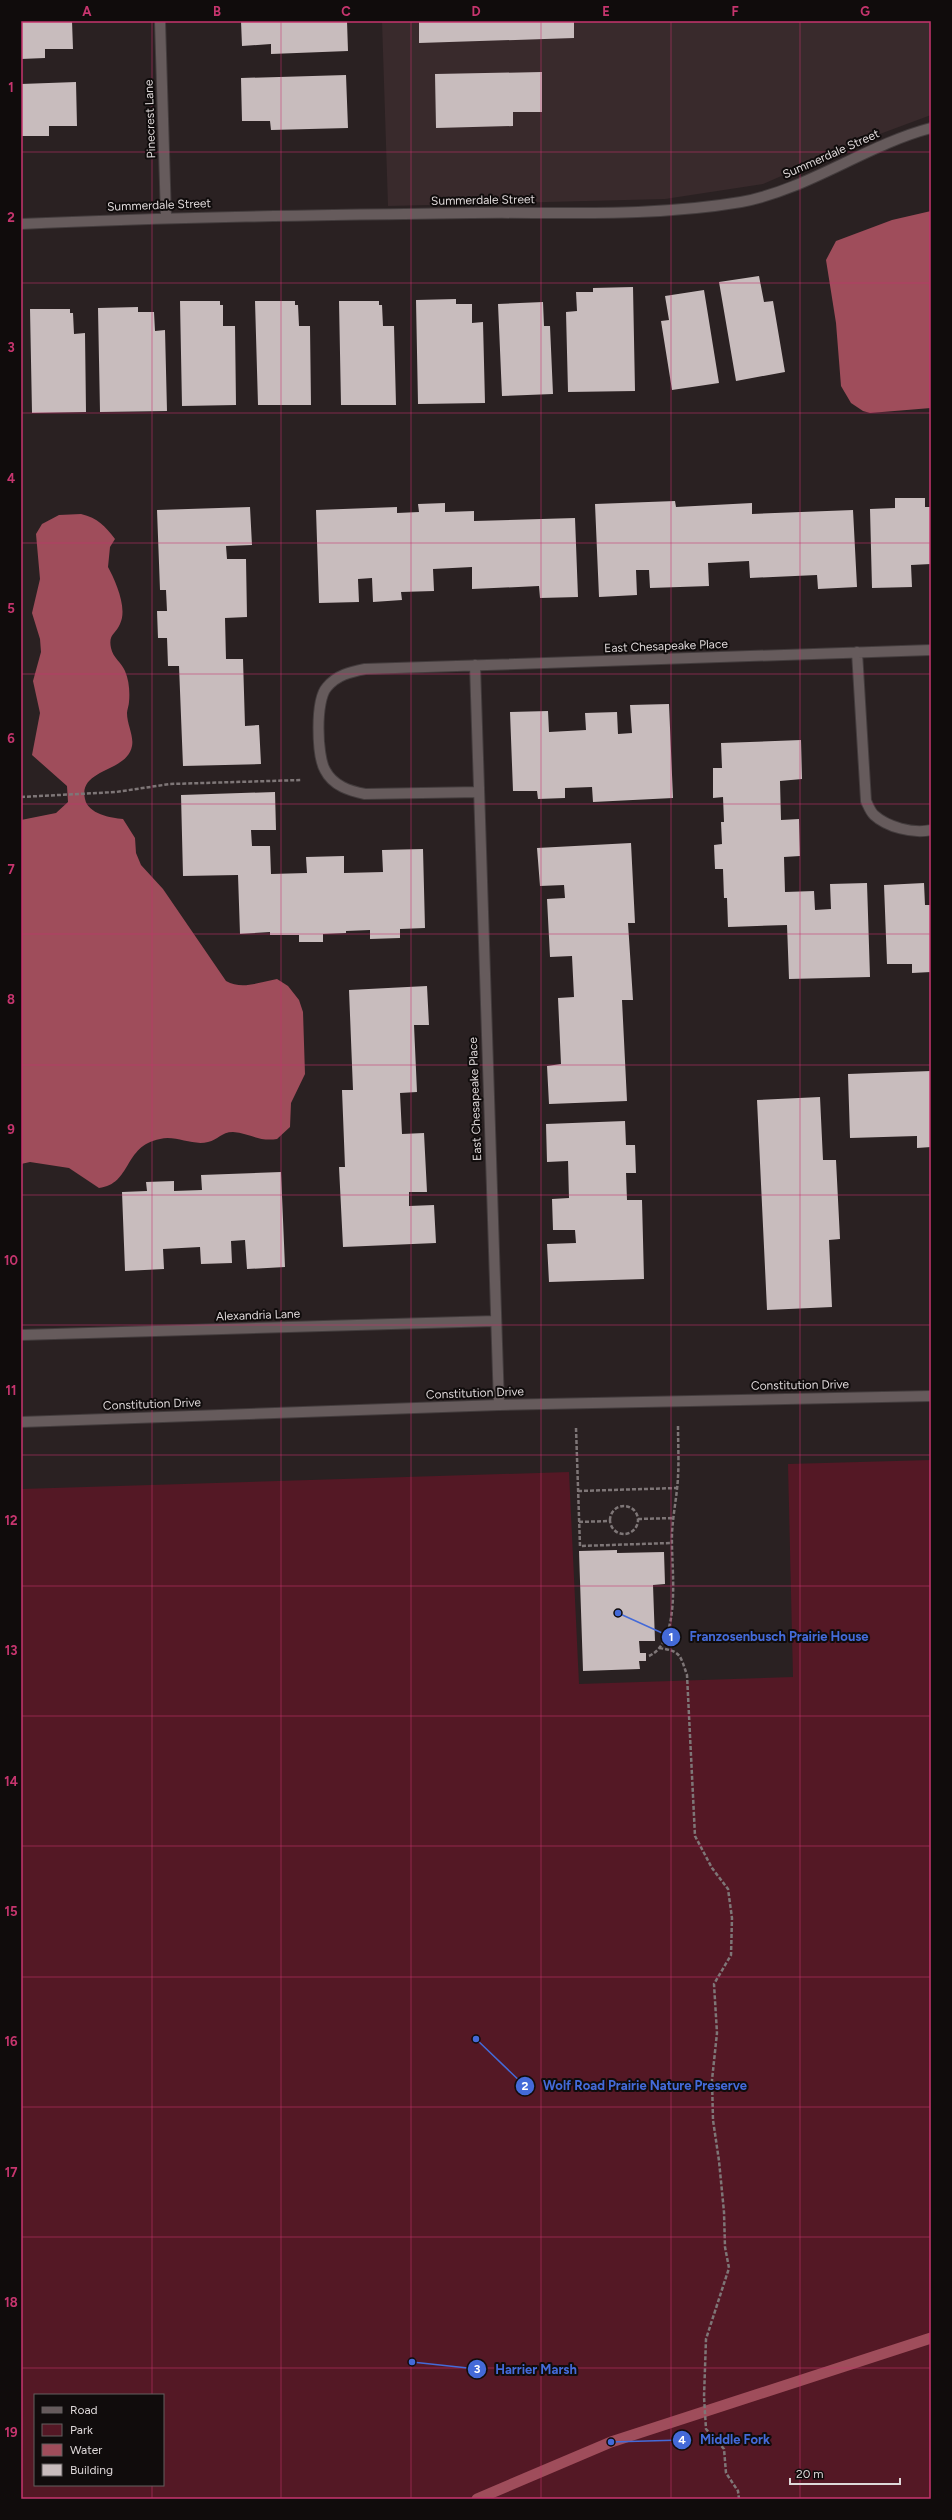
<svg xmlns="http://www.w3.org/2000/svg" width="952" height="2520" font-family="Figtree,sans-serif">
	<style>
		.built { fill: #392a2c }
		.green { fill: #541825; fill-rule: evenodd }
		.water { fill: #9f4d5b }
		.lines { fill: none; stroke-linecap: round; stroke-linejoin: round }
		.stream { stroke: #9f4d5b; stroke-width: 11 }
		.building { fill: #c8bcbd }
		.minor-casing { stroke: #433c3d; stroke-width: 12 }
		.path { stroke: #7e7677; stroke-width: 2.5; stroke-dasharray: 4 2; stroke-linecap: butt }
		.minor { stroke: #665b5c; stroke-width: 10 }
		.grid { fill: none; stroke: #c6356e; stroke-width: 1; stroke-opacity: 0.55 }
		.labels { text-anchor: middle; stroke-width: 4; stroke-linejoin: round; paint-order: stroke }
		.street-label { font-size: 12px; fill: #ded8d9; stroke: #100c0c }
		.leader { fill: none; stroke: #446ad8; stroke-width: 1.5 }
		.callout-dot { fill: #446ad8; stroke: #100c0c; stroke-width: 1.5 }
		.mark-label { font-size: 12px; text-anchor: middle; font-weight: bold; fill: #fff }
		.callout-label { font-size: 13px; text-anchor: middle; font-weight: bold; fill: #446ad8; stroke: #100c0c; stroke-width: 4; stroke-linejoin: round; paint-order: stroke }
		.neatline { fill: none; stroke: #c6356e; stroke-width: 1.5 }
		.grid-label { font-size: 13px; text-anchor: middle; font-weight: bold; fill: #c6356e }
	</style>
	<rect width="100%" height="100%" fill="#2a2122"/>
	<!-- built -->
	<path class="built" d="M 382,21 L 931,21 L 931,115 L 869,138 L 763,184 L 665,199 L 388,206 Z"/>
	<!-- green -->
	<path class="green" d="M 931,1460 L 931,2499 L 21,2499 L 21,1489 L 569,1472 L 579,1684 L 793,1677 L 788,1464 ZM 35,2395 L 163,2395 L 163,2485 L 35,2485 Z"/>
	<!-- water -->
	<path class="water" d="M 931,211 L 931,408 L 870,413 L 863,411 L 851,403 L 841,386 L 836,323 L 826,260 L 836,241 L 892,220 Z
		M 81,514 C 98,518 105,526 115,539 L 110,547 L 108,567 C 115,580 128,608 120,624 C 116,634 108,634 111,648 C 113,658 122,663 125,671 C 129,680 130,692 129,702 C 129,705 127,710 127,713 C 127,725 134,735 132,746 C 127,773 78,768 85,799 C 88,814 111,818 123,819 L 135,838 L 136,853 L 141,865 L 163,889 L 226,981 C 242,990 260,982 277,979 L 288,986 L 299,1000 L 303,1012 L 305,1074 L 291,1103 L 290,1127 L 277,1139 C 259,1142 249,1133 233,1132 C 221,1132 218,1140 208,1142 C 192,1146 176,1135 160,1139 C 123,1146 132,1184 99,1188 L 69,1168 L 30,1162 L 21,1164 L 21,820 L 56,813 L 68,802 L 67,786 L 32,755 L 40,713 L 33,681 L 41,652 L 40,639 L 32,613 L 40,579 L 36,534 L 42,524 L 59,515 Z"/>
	<g class="lines">
		<!-- stream -->
		<path class="stream" d="M 477,2499 L 611,2442 L 931,2338"/>
	</g>
	<!-- building -->
	<path class="building" d="M 21,21 L 72,21 L 73,49 L 45,49 L 45,58 L 21,59 Z
		M 241,21 L 347,21 L 348,51 L 271,54 L 271,44 L 242,46 Z
		M 419,21 L 574,21 L 574,38 L 419,43 Z
		M 542,72 L 542,112 L 513,112 L 513,126 L 436,128 L 435,74 Z
		M 346,75 L 348,128 L 271,130 L 270,121 L 242,121 L 241,78 Z
		M 76,82 L 77,126 L 49,126 L 49,136 L 21,136 L 21,84 Z
		M 759,276 L 764,302 L 773,301 L 785,372 L 736,381 L 719,282 Z
		M 633,287 L 635,391 L 568,392 L 566,312 L 577,311 L 576,292 L 593,292 L 593,288 Z
		M 704,290 L 719,383 L 672,390 L 661,321 L 669,320 L 665,296 Z
		M 456,299 L 456,304 L 472,304 L 472,323 L 483,322 L 485,403 L 418,404 L 416,300 Z
		M 180,301 L 220,301 L 220,305 L 223,305 L 223,326 L 235,326 L 236,405 L 182,406 Z
		M 255,301 L 295,301 L 295,305 L 298,305 L 299,326 L 310,326 L 311,405 L 258,405 Z
		M 339,301 L 379,301 L 379,305 L 382,305 L 383,326 L 394,326 L 396,405 L 341,405 Z
		M 543,302 L 544,326 L 550,326 L 553,394 L 502,396 L 498,304 Z
		M 138,307 L 138,312 L 154,312 L 155,331 L 165,330 L 167,411 L 100,412 L 98,308 Z
		M 30,309 L 70,309 L 70,313 L 73,313 L 74,334 L 85,333 L 86,412 L 32,413 Z
		M 895,498 L 925,498 L 925,507 L 931,507 L 931,564 L 911,565 L 912,587 L 872,588 L 870,509 L 895,508 Z
		M 675,501 L 676,507 L 752,503 L 752,514 L 853,510 L 857,587 L 818,589 L 817,575 L 750,578 L 749,561 L 708,563 L 709,586 L 650,588 L 649,570 L 636,570 L 637,595 L 599,597 L 595,504 Z
		M 445,503 L 445,512 L 474,511 L 474,521 L 575,518 L 578,597 L 540,598 L 539,586 L 472,589 L 472,567 L 433,569 L 434,591 L 401,592 L 402,600 L 373,602 L 372,578 L 358,579 L 359,602 L 319,603 L 316,510 L 397,507 L 397,513 L 419,512 L 418,504 Z
		M 250,507 L 252,545 L 226,546 L 227,559 L 246,559 L 247,617 L 225,618 L 226,659 L 243,659 L 245,726 L 259,725 L 261,764 L 183,766 L 179,666 L 168,666 L 167,638 L 158,638 L 157,611 L 167,611 L 166,590 L 160,590 L 157,510 Z
		M 669,704 L 673,798 L 593,802 L 592,787 L 565,788 L 565,798 L 538,799 L 537,791 L 513,791 L 510,712 L 548,711 L 549,732 L 586,730 L 585,713 L 617,712 L 618,734 L 632,733 L 630,705 Z
		M 801,740 L 802,779 L 780,781 L 781,820 L 799,819 L 800,856 L 784,857 L 785,892 L 814,891 L 815,910 L 831,909 L 830,884 L 867,883 L 870,977 L 789,979 L 787,925 L 728,927 L 727,898 L 724,898 L 723,869 L 715,869 L 714,845 L 722,844 L 721,822 L 724,822 L 723,797 L 713,798 L 713,768 L 722,768 L 721,743 Z
		M 275,792 L 276,830 L 251,830 L 252,846 L 270,846 L 271,874 L 307,873 L 306,857 L 344,856 L 344,873 L 383,872 L 382,850 L 423,849 L 425,928 L 400,929 L 400,938 L 370,939 L 370,930 L 346,931 L 346,933 L 323,934 L 323,942 L 299,942 L 299,935 L 270,935 L 270,932 L 240,934 L 238,875 L 183,876 L 181,795 Z
		M 631,843 L 635,923 L 628,923 L 633,1000 L 622,1000 L 627,1101 L 549,1104 L 547,1066 L 561,1064 L 558,998 L 574,997 L 572,956 L 550,957 L 547,899 L 565,898 L 564,885 L 540,886 L 537,848 Z
		M 924,883 L 925,905 L 931,905 L 931,972 L 912,973 L 912,964 L 887,964 L 884,885 Z
		M 427,986 L 429,1025 L 414,1025 L 417,1092 L 400,1093 L 402,1134 L 424,1133 L 427,1192 L 409,1192 L 409,1206 L 434,1205 L 436,1243 L 343,1247 L 339,1167 L 345,1167 L 342,1090 L 353,1090 L 349,990 Z
		M 931,1071 L 931,1147 L 917,1148 L 917,1136 L 850,1138 L 848,1074 Z
		M 820,1097 L 823,1160 L 836,1160 L 840,1239 L 829,1240 L 832,1307 L 767,1310 L 757,1100 Z
		M 625,1121 L 626,1145 L 635,1145 L 636,1173 L 626,1173 L 627,1200 L 642,1200 L 644,1279 L 549,1282 L 547,1244 L 576,1243 L 575,1230 L 553,1230 L 552,1199 L 569,1198 L 568,1161 L 547,1162 L 546,1124 Z
		M 281,1172 L 285,1267 L 247,1269 L 245,1240 L 231,1241 L 232,1263 L 201,1264 L 200,1247 L 163,1249 L 164,1269 L 125,1271 L 122,1192 L 147,1191 L 146,1182 L 174,1181 L 174,1191 L 202,1190 L 201,1175 Z
		M 617,1550 L 617,1553 L 664,1552 L 665,1584 L 653,1585 L 655,1641 L 639,1641 L 640,1653 L 646,1653 L 646,1661 L 639,1661 L 640,1669 L 583,1671 L 579,1551 Z"/>
	<g class="lines">
		<!-- minor casing -->
		<g class="minor-casing">
			<path id="minor" d="M 160,21 L 166,217
				M 21,224 C 171,217 321,215 472,213 C 561,212 653,217 741,202 C 807,190 866,145 931,128
				M 857,652 L 866,801 C 868,805 870,811 874,815 C 887,827 913,834 931,830
				M 475,665 L 499,1405
				M 479,792 L 365,794 C 350,791 333,786 325,770 C 317,756 315,700 327,687 C 337,675 350,672 365,669 L 931,650
				M 21,1335 L 495,1321
				M 21,1422 L 499,1405 L 931,1396"/>
		</g>
		<!-- path -->
		<path class="path" d="M 21,797 L 116,792 L 170,784 L 302,780
			M 576,1428 L 580,1546 L 671,1543
			M 578,1491 L 677,1488
			M610 1520a14 14 0 1 1 28 0a14 14 0 1 1-28 0Z
			M 638,1519 L 674,1518
			M 579,1522 L 610,1521
			M 659,1648 C 681,1651 680,1655 687,1675 L 695,1836 L 712,1868 L 728,1889 L 732,1918 L 731,1955 L 714,1984 L 717,2033 L 712,2080 L 713,2120 L 719,2161 L 724,2212 L 725,2247 L 729,2268 L 706,2339 L 704,2397 L 706,2429 L 724,2449 L 726,2473 L 738,2491 L 739,2499
			M 649,1656 C 681,1641 672,1573 672,1545 C 671,1522 677,1499 678,1477 C 679,1460 678,1442 678,1425"/>
		<!-- minor -->
		<use href="#minor" class="minor"/>
	</g>
	<!-- grid -->
	<path class="grid" d="M 152,21 L 152,2395M 281,21 L 281,2499M 411,21 L 411,2499M 541,21 L 541,2499M 671,21 L 671,2499M 800,21 L 800,2499M 21,152 L 931,152M 21,283 L 931,283M 21,413 L 931,413M 21,543 L 931,543M 21,674 L 931,674M 21,804 L 931,804M 21,934 L 931,934M 21,1065 L 931,1065M 21,1195 L 931,1195M 21,1325 L 931,1325M 21,1455 L 931,1455M 21,1586 L 931,1586M 21,1716 L 931,1716M 21,1846 L 931,1846M 21,1977 L 931,1977M 21,2107 L 931,2107M 21,2237 L 931,2237M 21,2368 L 931,2368M 152,2485 L 152,2499"/>
	<g class="labels">
		<!-- street labels -->
		<g class="street-label">
			<text transform="translate(150 119) rotate(-92)" y="4">Pinecrest Lane</text>
			<text transform="translate(831 154) rotate(-24)" y="4">Summerdale Street</text>
			<text transform="translate(483 200) rotate(-1)" y="4">Summerdale Street</text>
			<text transform="translate(159 205) rotate(-2)" y="4">Summerdale Street</text>
			<text transform="translate(666 646) rotate(-2)" y="4">East Chesapeake Place</text>
			<text transform="translate(475 1099) rotate(-92)" y="4">East Chesapeake Place</text>
			<text transform="translate(258 1315) rotate(-2)" y="4">Alexandria Lane</text>
			<text transform="translate(800 1385) rotate(-1)" y="4">Constitution Drive</text>
			<text transform="translate(475 1393) rotate(-2)" y="4">Constitution Drive</text>
			<text transform="translate(152 1404) rotate(-2)" y="4">Constitution Drive</text>
		</g>
	</g>
	<!-- callouts -->
	<path class="leader" d="M618 1613L671 1637M476 2039L525 2086M412 2362L477 2369M611 2442L682 2440"/>
	<g class="callout-dot">
		<circle cx="618" cy="1613" r="4"/>
		<circle cx="476" cy="2039" r="4"/>
		<circle cx="412" cy="2362" r="4"/>
		<circle cx="611" cy="2442" r="4"/>
		<circle cx="671" cy="1637" r="10"/>
		<circle cx="525" cy="2086" r="10"/>
		<circle cx="477" cy="2369" r="10"/>
		<circle cx="682" cy="2440" r="10"/>
	</g>
	<g class="mark-label">
		<text x="671" y="1641">1</text>
		<text x="525" y="2090">2</text>
		<text x="477" y="2373">3</text>
		<text x="682" y="2444">4</text>
	</g>
	<g class="callout-label">
		<text x="779" y="1641">Franzosenbusch Prairie House</text>
		<text x="645" y="2090">Wolf Road Prairie Nature Preserve</text>
		<text x="536" y="2374">Harrier Marsh</text>
		<text x="735" y="2444">Middle Fork</text>
	</g>
	<!-- border -->
	<rect width="952" height="2520" fill="none" stroke="#100c0c" stroke-width="44"/>
	<!-- legend -->
	<rect x="34" y="2394" width="130" height="92" fill="#100c0c" stroke="#625e5e"/>
	<rect x="42" y="2407" width="20" height="6" fill="#665b5c" stroke="#625e5e"/>
	<text x="70" y="2414" font-size="12" fill="#ded8d9">Road</text>
	<rect x="42" y="2424" width="20" height="12" fill="#541825" stroke="#625e5e"/>
	<text x="70" y="2434" font-size="12" fill="#ded8d9">Park</text>
	<rect x="42" y="2444" width="20" height="12" fill="#9f4d5b" stroke="#625e5e"/>
	<text x="70" y="2454" font-size="12" fill="#ded8d9">Water</text>
	<rect x="42" y="2464" width="20" height="12" fill="#c8bcbd" stroke="#625e5e"/>
	<text x="70" y="2474" font-size="12" fill="#ded8d9">Building</text>
	<!-- scale -->
	<path d="M790 2478v6h110v-6" fill="none" stroke="#ded8d9" stroke-width="2"/>
	<text x="796" y="2478" font-size="12" fill="#ded8d9" stroke="#100c0c" stroke-width="3" paint-order="stroke">20 m</text>
	<rect x="22" y="22" width="908" height="2476" class="neatline"/>
	<g class="grid-label">
		<text x="87" y="16">A</text>
		<text x="217" y="16">B</text>
		<text x="346" y="16">C</text>
		<text x="476" y="16">D</text>
		<text x="606" y="16">E</text>
		<text x="735" y="16">F</text>
		<text x="865" y="16">G</text>
		<text x="11" y="92">1</text>
		<text x="11" y="222">2</text>
		<text x="11" y="352">3</text>
		<text x="11" y="483">4</text>
		<text x="11" y="613">5</text>
		<text x="11" y="743">6</text>
		<text x="11" y="874">7</text>
		<text x="11" y="1004">8</text>
		<text x="11" y="1134">9</text>
		<text x="11" y="1265">10</text>
		<text x="11" y="1395">11</text>
		<text x="11" y="1525">12</text>
		<text x="11" y="1655">13</text>
		<text x="11" y="1786">14</text>
		<text x="11" y="1916">15</text>
		<text x="11" y="2046">16</text>
		<text x="11" y="2177">17</text>
		<text x="11" y="2307">18</text>
		<text x="11" y="2437">19</text>
	</g>
</svg>
